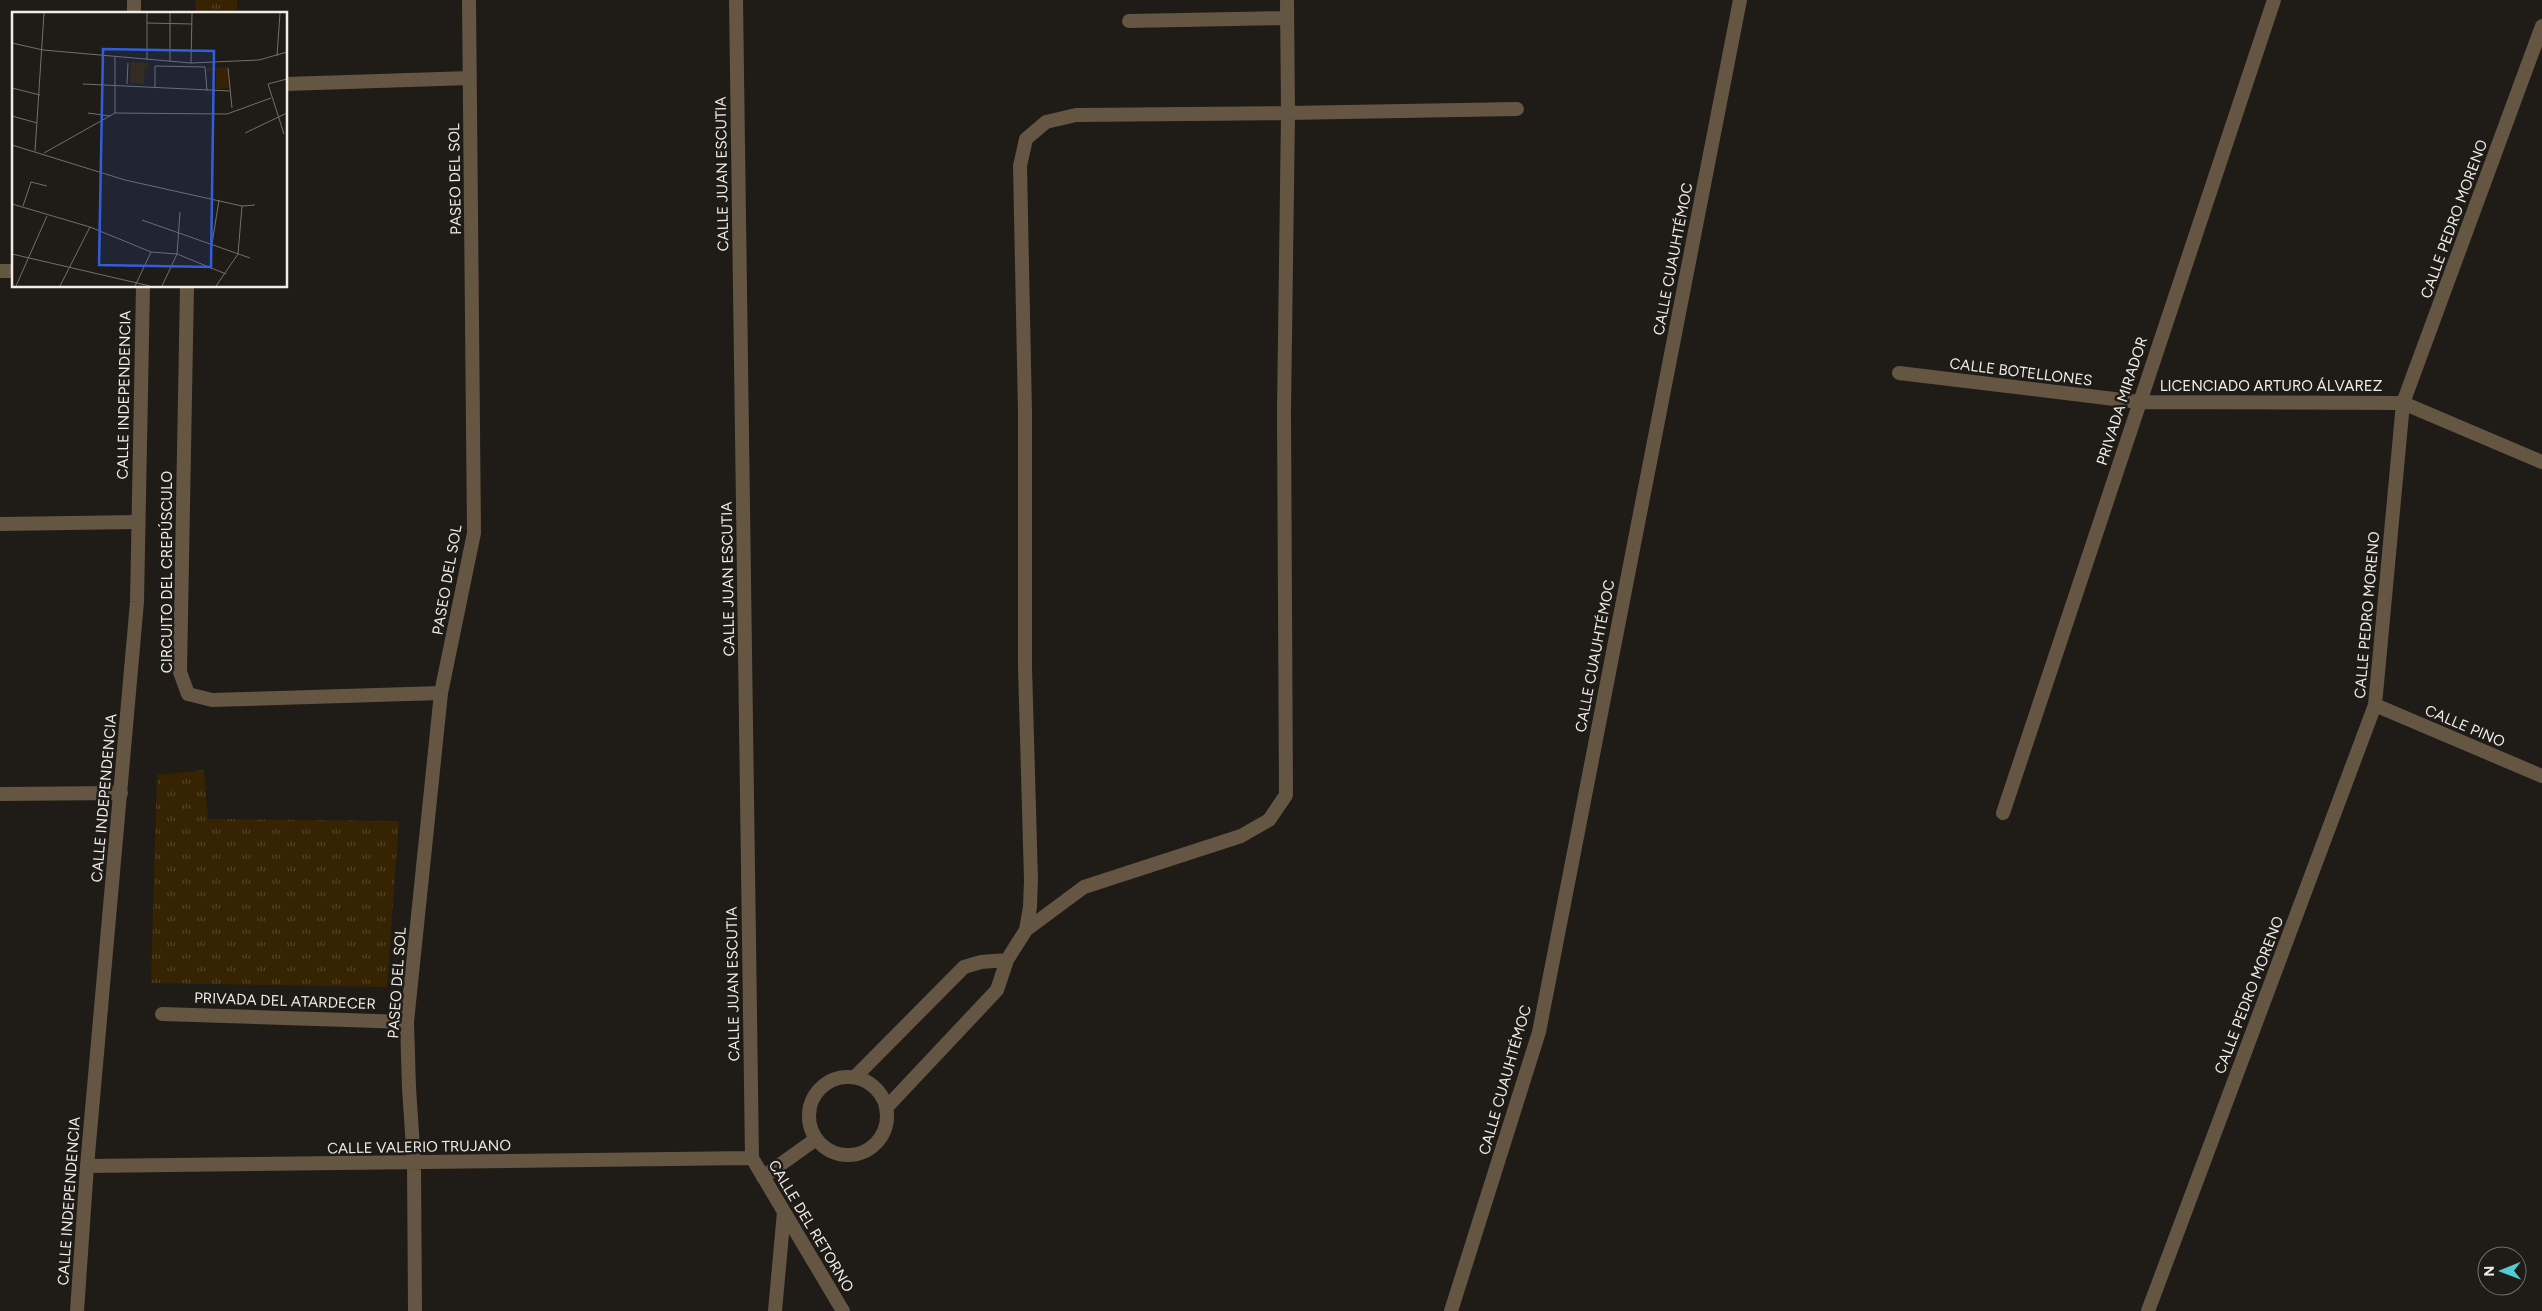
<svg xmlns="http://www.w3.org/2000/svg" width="2542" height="1311" font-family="Figtree,sans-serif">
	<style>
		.grass { fill: url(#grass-tufts) }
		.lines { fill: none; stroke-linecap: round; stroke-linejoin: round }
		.service { stroke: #645642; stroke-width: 14 }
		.minor { stroke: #645642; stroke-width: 14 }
		.tertiary { stroke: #645642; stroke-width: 14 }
		.labels { text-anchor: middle; stroke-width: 5; stroke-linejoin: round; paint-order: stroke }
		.street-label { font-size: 15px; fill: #f0ede9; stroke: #1f1b16 }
		.inset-road { fill: none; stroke: #736f6a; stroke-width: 1 }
		.view { fill: #325eda; fill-opacity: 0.15; stroke: #325eda; stroke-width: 2.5 }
		.inset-edge { fill: none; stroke: #f0ede9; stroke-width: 2.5 }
	</style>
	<defs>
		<pattern id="grass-tufts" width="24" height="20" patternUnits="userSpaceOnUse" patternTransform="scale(1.25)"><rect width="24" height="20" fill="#362302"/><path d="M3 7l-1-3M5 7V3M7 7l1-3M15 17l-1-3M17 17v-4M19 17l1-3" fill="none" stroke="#534327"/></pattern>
	</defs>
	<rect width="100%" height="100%" fill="#1f1b16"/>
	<!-- grass -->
	<path class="grass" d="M 195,0 L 237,0 L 237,14 L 196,14 Z
		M 204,770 L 208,819 L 399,821 L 387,987 L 151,983 L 157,775 Z"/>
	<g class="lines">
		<!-- service -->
		<path class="service" d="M 1129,21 L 1287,18
			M 1026,930 L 1084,887 L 1241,836 L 1269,820 L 1286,795 L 1284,412 L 1288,113 L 1517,109
			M 1007,960 L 1026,930 L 1030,907 L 1031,880 L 1025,667 L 1025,413 L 1020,166 L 1026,139 L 1046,122 L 1076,115 L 1288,113 L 1287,0
			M 855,1077 L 964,967 L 981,962 L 1007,960 L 997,990 L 886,1108
			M809 1116a39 39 0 1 1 78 0a39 39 0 1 1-78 0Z
			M 763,1177 L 816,1139"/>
		<!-- minor -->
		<path class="minor" d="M 736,0 L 752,1158 L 843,1311
			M 286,84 L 470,78
			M 0,271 L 14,271
			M 187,286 L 180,672 L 188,694 L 212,700 L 441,693
			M 1899,373 L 2139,402 L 2403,403 L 2542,462
			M 0,524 L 138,522
			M 2375,705 L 2542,776
			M 0,794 L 121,793
			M 2003,813 L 2274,0
			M 162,1014 L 407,1022
			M 87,1166 L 752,1158
			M 415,1311 L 414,1163 L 409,1088 L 407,1022 L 441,693 L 474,533 L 469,0
			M 775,1311 L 784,1212
			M 1451,1311 L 1539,1032 L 1740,0
			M 2148,1311 L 2375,705 L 2403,403 L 2542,26"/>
		<!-- tertiary -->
		<path class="tertiary" d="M 134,0 L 134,14
			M 77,1311 L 87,1166 L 137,602 L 143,286"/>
	</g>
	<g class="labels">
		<!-- street labels -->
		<g class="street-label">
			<text transform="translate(722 174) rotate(-91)" y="5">CALLE JUAN ESCUTIA</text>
			<text transform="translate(455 179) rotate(-91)" y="5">PASEO DEL SOL</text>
			<text transform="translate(2454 219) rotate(-70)" y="5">CALLE PEDRO MORENO</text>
			<text transform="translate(1673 259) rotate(-79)" y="5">CALLE CUAUHTÉMOC</text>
			<text transform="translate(2021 372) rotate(7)" y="5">CALLE BOTELLONES</text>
			<text x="2271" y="391">LICENCIADO ARTURO ÁLVAREZ</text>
			<text transform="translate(124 395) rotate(-89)" y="5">CALLE INDEPENDENCIA</text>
			<text transform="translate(2122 401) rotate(-72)" y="5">PRIVADA MIRADOR</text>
			<text transform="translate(167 572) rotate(-90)" y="5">CIRCUITO DEL CREPÚSCULO</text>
			<text transform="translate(728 579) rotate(-91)" y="5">CALLE JUAN ESCUTIA</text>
			<text transform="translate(447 580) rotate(-80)" y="5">PASEO DEL SOL</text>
			<text transform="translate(2367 615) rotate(-85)" y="5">CALLE PEDRO MORENO</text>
			<text transform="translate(1595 656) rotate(-79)" y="5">CALLE CUAUHTÉMOC</text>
			<text transform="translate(2465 726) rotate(23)" y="5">CALLE PINO</text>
			<text transform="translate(104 798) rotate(-85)" y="5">CALLE INDEPENDENCIA</text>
			<text transform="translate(397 983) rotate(-86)" y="5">PASEO DEL SOL</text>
			<text transform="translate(733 984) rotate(-91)" y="5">CALLE JUAN ESCUTIA</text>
			<text transform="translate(2249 995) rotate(-69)" y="5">CALLE PEDRO MORENO</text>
			<text transform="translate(285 1001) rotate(2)" y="5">PRIVADA DEL ATARDECER</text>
			<text transform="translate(1505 1080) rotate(-74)" y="5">CALLE CUAUHTÉMOC</text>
			<text transform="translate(419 1147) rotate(-1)" y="5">CALLE VALERIO TRUJANO</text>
			<text transform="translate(69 1201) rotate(-86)" y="5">CALLE INDEPENDENCIA</text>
			<text transform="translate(811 1226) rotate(59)" y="5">CALLE DEL RETORNO</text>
		</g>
	</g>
	<!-- overview -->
	<g transform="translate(12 12)">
		<rect width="275" height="275" fill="#1f1b16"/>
		<path d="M 119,50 L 136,51 L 137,55 L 133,56 L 132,72 L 118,71 ZM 216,55 L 217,76 L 204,77 L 204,59 L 195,59 L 195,56 Z" fill="#362302"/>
		<path class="inset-road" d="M 135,11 L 180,12M 0,31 L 31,38 L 179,51 L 247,48 L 275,40M 265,44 L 268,1M 135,48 L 135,1M 158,50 L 158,1M 179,51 L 180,1M 216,56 L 220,96M 71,72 L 218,79M 115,72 L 116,51M 0,76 L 28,83M 143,76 L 143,54 L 193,55 L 195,79M 76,101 L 98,104M 103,101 L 103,45M 0,104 L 25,111M 233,121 L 275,101M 272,122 L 256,72 L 275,67M 0,133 L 113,168 L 230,194 L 243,193M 23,139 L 32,1M 32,141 L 103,101 L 215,102 L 259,86M 0,192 L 78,215 L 139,240 L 165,242 L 214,262M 11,194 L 19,170 L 35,174M 130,208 L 238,246M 200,232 L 207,188M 0,242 L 138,274M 4,274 L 35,204M 48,274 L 78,215M 123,274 L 139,240M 150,274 L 165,242 L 168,200M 204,274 L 226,242 L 230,194"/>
		<path class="view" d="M 91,37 L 202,39 L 199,255 L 87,253 Z"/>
		<rect width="275" height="275" class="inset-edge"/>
	</g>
	<!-- north arrow -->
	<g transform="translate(2502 1271) rotate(269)"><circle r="24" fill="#1f1b16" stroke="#736f6a"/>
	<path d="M0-4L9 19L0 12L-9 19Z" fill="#51ccd3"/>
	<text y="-8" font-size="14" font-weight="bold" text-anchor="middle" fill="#f0ede9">N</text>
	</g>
</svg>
